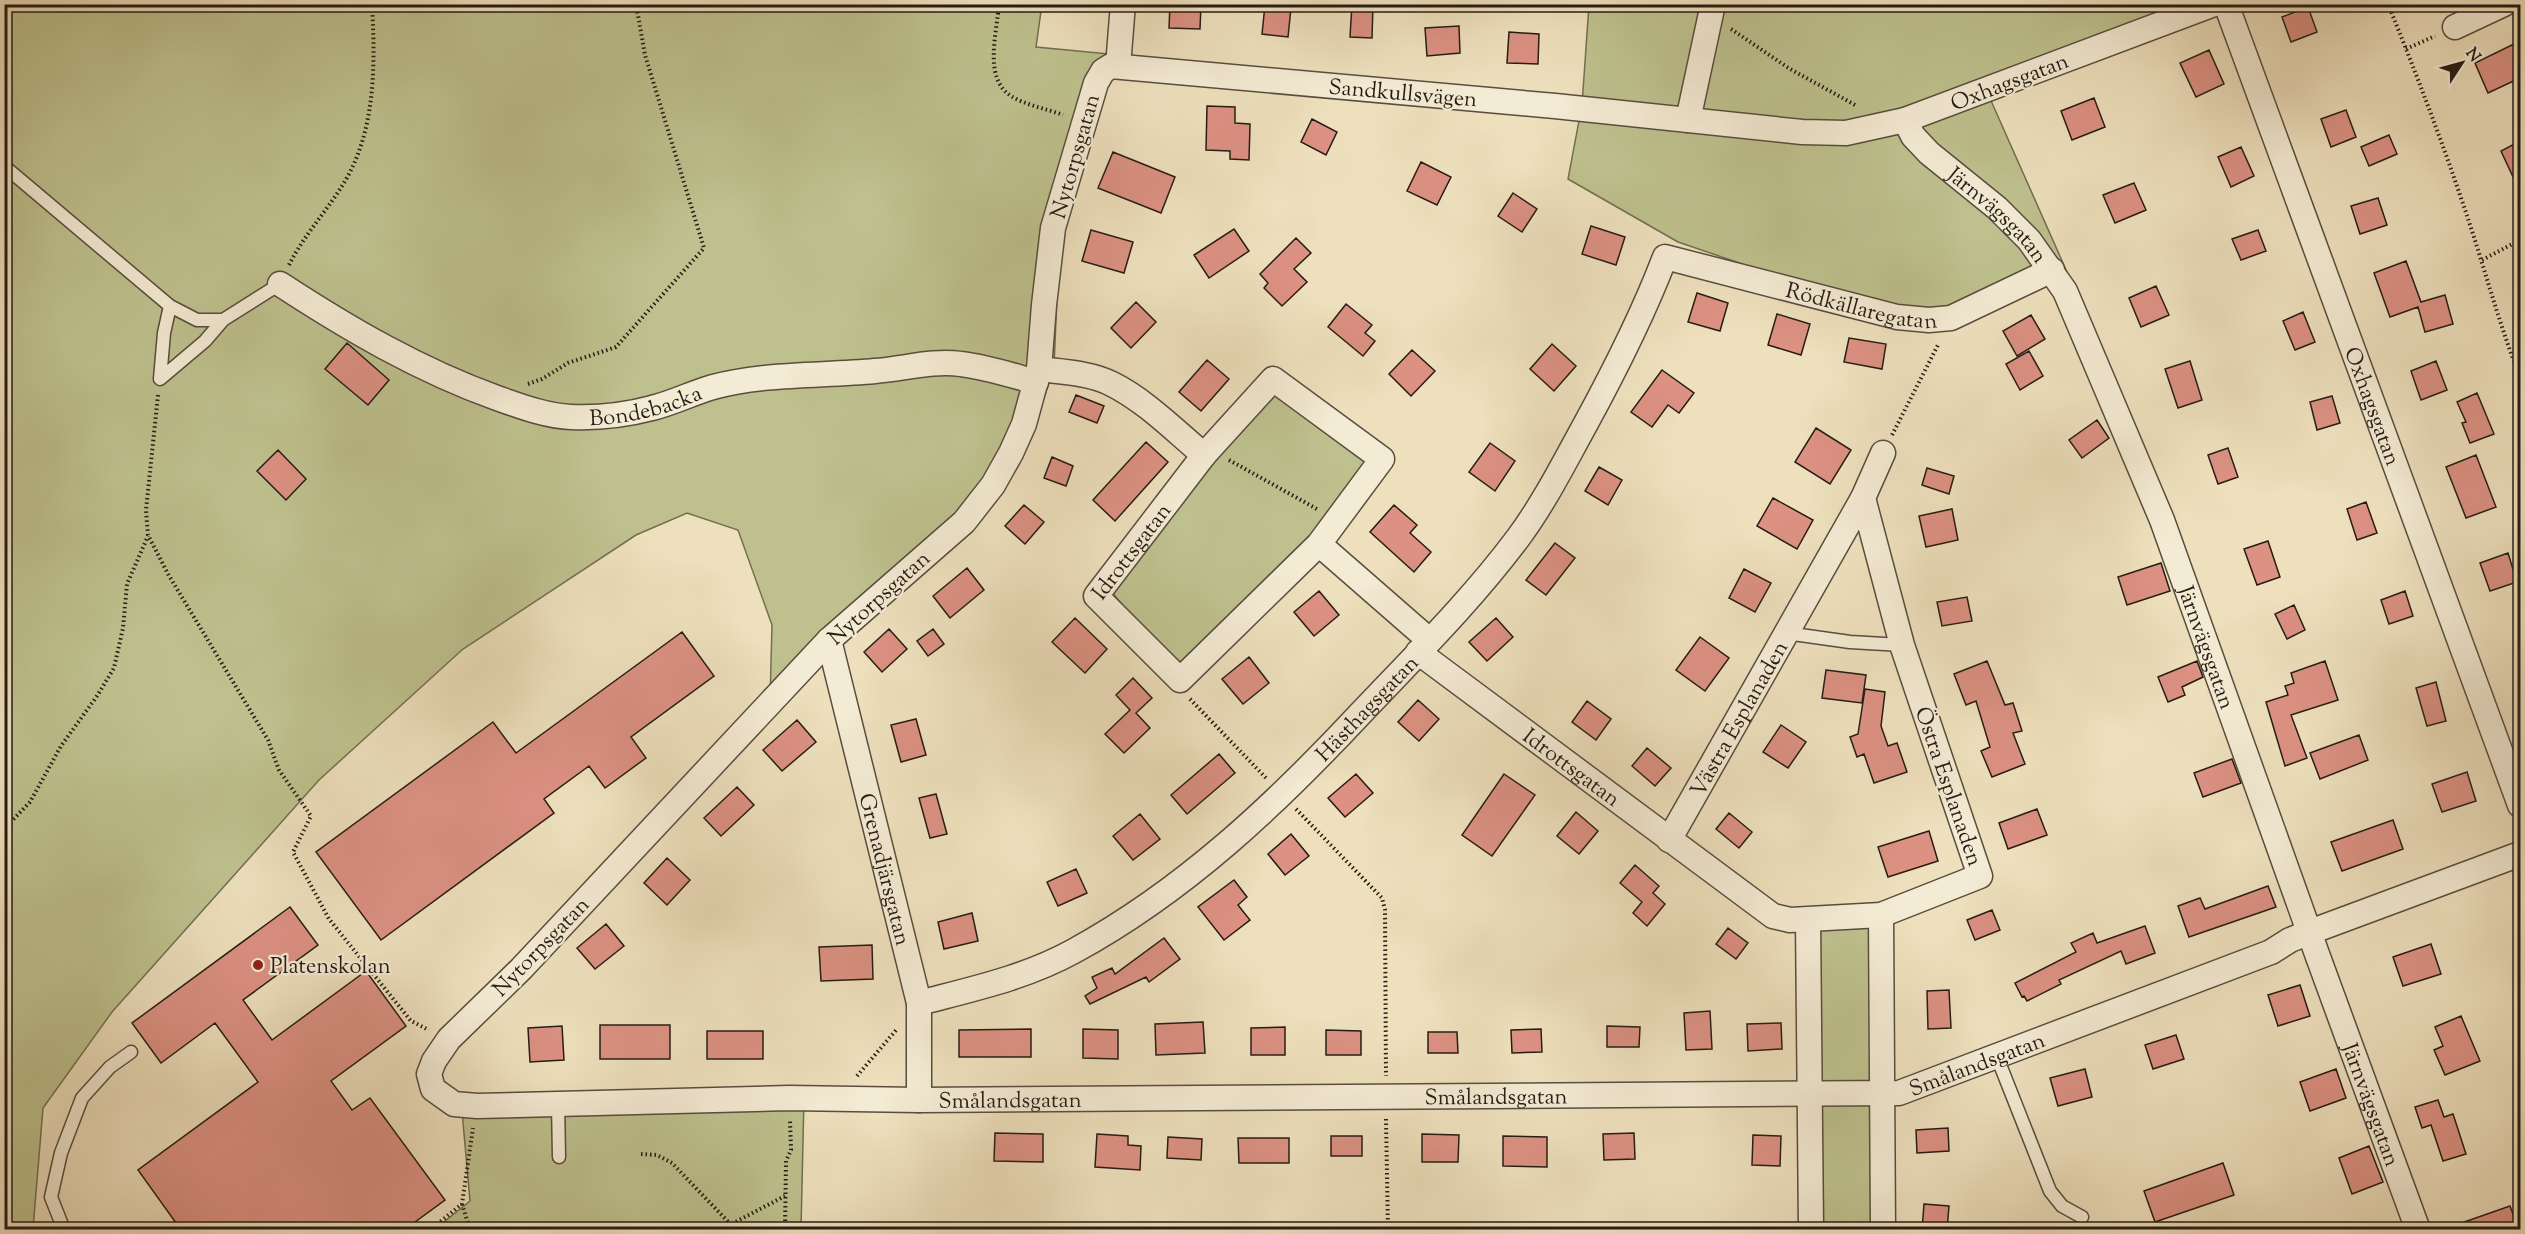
<svg xmlns="http://www.w3.org/2000/svg" width="2525" height="1234" font-family="'Sorts Mill Goudy',serif">
	<style>
		.green { fill: #bec18e; stroke: #726e52; stroke-width: 1.5 }
		.building { fill: #dc9183; stroke: #261c15; stroke-width: 1.5 }
		.lines { fill: none; stroke-linecap: round; stroke-linejoin: round }
		.service-casing { stroke: #584d3f; stroke-width: 15 }
		.minor-casing { stroke: #584d3f; stroke-width: 27 }
		.path { stroke: #261c15; stroke-width: 4; stroke-dasharray: 1.5 3; stroke-linecap: butt }
		.service { stroke: #f4ebd4; stroke-width: 12 }
		.minor { stroke: #f4ebd4; stroke-width: 24 }
		.poi-dot { fill: #8f2418; stroke: #f4ebd4; stroke-width: 2 }
		.labels { text-anchor: middle; stroke-width: 4.5; stroke-linejoin: round; paint-order: stroke }
		.street-label { font-size: 22px; fill: #261c15; stroke: #f4ebd4 }
		.poi-label { font-size: 22px; fill: #261c15; stroke: #f4ebd4; text-anchor: start }
	</style>
	<rect width="100%" height="100%" fill="#eee0bd"/>
	<filter id="stains"><feTurbulence type="fractalNoise" baseFrequency=".00333" numOctaves="4"/><feColorMatrix values="0 0 0 0 .2 0 0 0 0 .09 0 0 0 0 .02 0 0 0 .5 -.17"/></filter>
	<radialGradient id="worn" r=".72"><stop offset=".6" stop-color="#630" stop-opacity="0"/><stop offset="1" stop-color="#630" stop-opacity=".3"/></radialGradient>
	<!-- green -->
	<path class="green" d="M 1042,4 L 1036,47 L 1131,56 L 1100,86 L 1059,249 L 1054,367 L 1035,426 L 994,497 L 770,700 L 772,625 L 738,530 L 687,513 L 636,535 L 463,649 L 319,780 L 112,1012 L 43,1108 L 33,1229 L 5,1230 L 5,5 Z
		M 1589,5 L 2202,5 L 1988,94 L 2071,281 L 2012,288 L 1956,315 L 1883,312 L 1678,242 L 1568,179 L 1582,105 Z
		M 1277,380 L 1379,458 L 1327,537 L 1181,679 L 1112,592 Z
		M 1882,912 L 1889,1229 L 1817,1229 L 1812,918 Z
		M 804,1097 L 801,1229 L 434,1230 L 470,1201 L 462,1111 Z"/>
	<!-- building -->
	<path class="building" d="M 1170,4 L 1201,4 L 1200,29 L 1169,28 Z
		M 1352,4 L 1373,4 L 1372,38 L 1350,37 Z
		M 1265,5 L 1291,8 L 1288,37 L 1262,34 Z
		M 2308,7 L 2317,32 L 2291,42 L 2282,17 Z
		M 1459,26 L 1460,53 L 1427,56 L 1425,28 Z
		M 1509,32 L 1539,34 L 1538,64 L 1507,63 Z
		M 2520,41 L 2520,78 L 2488,93 L 2475,63 Z
		M 2209,50 L 2224,84 L 2196,97 L 2180,63 Z
		M 2094,98 L 2105,127 L 2072,140 L 2061,111 Z
		M 1207,106 L 1235,107 L 1235,123 L 1250,124 L 1249,160 L 1230,159 L 1230,151 L 1206,150 Z
		M 2346,110 L 2356,137 L 2331,147 L 2321,119 Z
		M 1312,119 L 1337,132 L 1326,155 L 1301,142 Z
		M 2389,135 L 2397,154 L 2369,166 L 2361,147 Z
		M 2520,141 L 2520,192 L 2501,151 Z
		M 2241,147 L 2254,176 L 2231,187 L 2218,157 Z
		M 1113,152 L 1175,177 L 1161,213 L 1098,188 Z
		M 1421,162 L 1451,177 L 1437,205 L 1407,191 Z
		M 2134,183 L 2146,210 L 2115,223 L 2103,195 Z
		M 1513,193 L 1537,209 L 1522,232 L 1498,216 Z
		M 2378,198 L 2387,225 L 2360,234 L 2351,206 Z
		M 1591,226 L 1625,237 L 1616,265 L 1582,254 Z
		M 1234,229 L 1249,251 L 1209,278 L 1194,255 Z
		M 1091,230 L 1133,242 L 1124,273 L 1082,261 Z
		M 2258,230 L 2266,251 L 2241,260 L 2232,239 Z
		M 1296,238 L 1311,253 L 1294,269 L 1307,282 L 1282,306 L 1264,288 L 1268,283 L 1260,274 Z
		M 2406,261 L 2421,302 L 2445,295 L 2453,324 L 2425,332 L 2418,307 L 2390,317 L 2374,273 Z
		M 2156,286 L 2169,315 L 2141,327 L 2129,298 Z
		M 1697,293 L 1728,303 L 1720,331 L 1688,322 Z
		M 1136,302 L 1156,322 L 1131,348 L 1111,328 Z
		M 1346,304 L 1372,325 L 1365,333 L 1375,341 L 1363,356 L 1328,327 Z
		M 2303,312 L 2315,342 L 2295,350 L 2283,321 Z
		M 1777,314 L 1810,324 L 1801,355 L 1768,345 Z
		M 2031,315 L 2045,339 L 2017,356 L 2003,331 Z
		M 1849,338 L 1886,344 L 1882,369 L 1844,362 Z
		M 347,343 L 389,380 L 368,405 L 325,369 Z
		M 1552,344 L 1576,366 L 1554,391 L 1530,369 Z
		M 1412,350 L 1435,371 L 1411,396 L 1389,374 Z
		M 2029,351 L 2043,376 L 2020,390 L 2006,364 Z
		M 1207,360 L 1229,379 L 1201,411 L 1179,392 Z
		M 2190,361 L 2202,400 L 2178,408 L 2165,369 Z
		M 2436,361 L 2447,390 L 2421,400 L 2411,371 Z
		M 1662,370 L 1694,393 L 1679,413 L 1668,405 L 1652,427 L 1631,412 Z
		M 2477,393 L 2494,434 L 2470,443 L 2462,423 L 2466,422 L 2457,402 Z
		M 1076,395 L 1104,406 L 1097,423 L 1069,412 Z
		M 2332,396 L 2340,423 L 2317,430 L 2310,402 Z
		M 2097,420 L 2109,438 L 2082,458 L 2069,440 Z
		M 1816,428 L 1851,450 L 1830,484 L 1795,462 Z
		M 1146,442 L 1168,462 L 1115,521 L 1093,500 Z
		M 1490,443 L 1515,461 L 1495,491 L 1469,472 Z
		M 2228,448 L 2238,477 L 2218,484 L 2208,455 Z
		M 278,450 L 306,479 L 286,500 L 257,471 Z
		M 2476,455 L 2496,507 L 2466,518 L 2446,467 Z
		M 1052,457 L 1073,466 L 1066,486 L 1044,478 Z
		M 1599,467 L 1622,480 L 1608,505 L 1585,491 Z
		M 1927,468 L 1954,476 L 1949,494 L 1922,485 Z
		M 1773,498 L 1813,520 L 1797,549 L 1757,526 Z
		M 2366,502 L 2377,533 L 2357,540 L 2347,509 Z
		M 1024,505 L 1044,522 L 1025,544 L 1005,526 Z
		M 1394,505 L 1417,525 L 1410,533 L 1431,552 L 1414,572 L 1370,532 Z
		M 1952,509 L 1958,540 L 1926,547 L 1919,516 Z
		M 2268,541 L 2280,577 L 2257,585 L 2244,549 Z
		M 1555,543 L 1575,558 L 1546,595 L 1526,580 Z
		M 2508,553 L 2517,582 L 2490,591 L 2480,563 Z
		M 2161,563 L 2170,591 L 2127,605 L 2118,577 Z
		M 967,568 L 984,590 L 950,618 L 933,596 Z
		M 1744,569 L 1771,583 L 1755,612 L 1729,598 Z
		M 1319,591 L 1339,615 L 1314,636 L 1294,612 Z
		M 2405,591 L 2413,616 L 2389,624 L 2381,600 Z
		M 1967,597 L 1972,621 L 1942,626 L 1937,602 Z
		M 2294,605 L 2305,630 L 2287,639 L 2275,614 Z
		M 1075,618 L 1107,649 L 1085,673 L 1052,642 Z
		M 1496,618 L 1513,637 L 1487,661 L 1469,642 Z
		M 889,629 L 907,649 L 882,672 L 864,652 Z
		M 933,629 L 944,644 L 928,656 L 917,641 Z
		M 682,632 L 714,676 L 631,737 L 646,758 L 605,788 L 589,766 L 544,799 L 554,813 L 381,940 L 316,852 L 493,722 L 516,753 Z
		M 1700,637 L 1729,658 L 1705,691 L 1676,670 Z
		M 1249,657 L 1269,683 L 1243,704 L 1222,679 Z
		M 1987,661 L 2005,705 L 2013,703 L 2022,731 L 2013,733 L 2025,764 L 1992,777 L 1981,751 L 1990,747 L 1976,701 L 1966,705 L 1954,674 Z
		M 2197,661 L 2203,677 L 2182,687 L 2185,695 L 2168,702 L 2158,677 Z
		M 2325,661 L 2338,700 L 2291,715 L 2307,758 L 2285,766 L 2266,702 L 2288,695 L 2285,686 L 2294,683 L 2291,673 Z
		M 1826,670 L 1866,675 L 1862,703 L 1822,698 Z
		M 1133,678 L 1152,698 L 1136,713 L 1150,728 L 1124,753 L 1105,734 L 1130,710 L 1116,695 Z
		M 2436,682 L 2446,721 L 2427,726 L 2416,688 Z
		M 1865,689 L 1885,692 L 1881,726 L 1888,746 L 1897,743 L 1907,772 L 1874,783 L 1864,754 L 1857,757 L 1850,737 L 1858,734 Z
		M 1418,700 L 1439,719 L 1419,741 L 1398,722 Z
		M 1587,701 L 1611,719 L 1596,740 L 1572,722 Z
		M 916,719 L 926,755 L 901,762 L 891,725 Z
		M 797,720 L 816,742 L 782,771 L 763,750 Z
		M 1781,725 L 1806,742 L 1788,768 L 1763,752 Z
		M 2359,735 L 2368,760 L 2320,779 L 2310,753 Z
		M 1647,748 L 1671,768 L 1655,786 L 1632,766 Z
		M 1219,754 L 1235,773 L 1187,814 L 1171,795 Z
		M 2232,759 L 2241,783 L 2203,797 L 2194,773 Z
		M 2467,772 L 2476,801 L 2442,812 L 2432,784 Z
		M 1356,774 L 1373,793 L 1345,817 L 1328,798 Z
		M 1504,774 L 1535,795 L 1492,856 L 1462,835 Z
		M 737,787 L 754,805 L 721,836 L 704,818 Z
		M 936,794 L 947,834 L 930,838 L 919,798 Z
		M 2037,809 L 2047,835 L 2008,849 L 1999,823 Z
		M 1576,812 L 1598,831 L 1579,854 L 1557,836 Z
		M 1729,813 L 1752,832 L 1739,848 L 1716,829 Z
		M 1140,814 L 1160,839 L 1133,860 L 1113,836 Z
		M 2393,820 L 2403,849 L 2342,871 L 2331,842 Z
		M 1929,831 L 1938,861 L 1888,877 L 1878,847 Z
		M 1291,834 L 1309,856 L 1285,875 L 1268,854 Z
		M 667,858 L 690,880 L 667,905 L 644,883 Z
		M 1635,865 L 1659,886 L 1653,893 L 1665,904 L 1647,926 L 1633,913 L 1642,902 L 1620,883 Z
		M 1076,869 L 1087,893 L 1058,906 L 1047,882 Z
		M 1234,880 L 1247,897 L 1238,905 L 1250,920 L 1224,940 L 1198,907 Z
		M 2268,886 L 2276,907 L 2189,937 L 2178,906 L 2200,898 L 2205,909 Z
		M 290,907 L 318,945 L 243,1000 L 272,1040 L 366,971 L 406,1026 L 331,1081 L 352,1110 L 370,1098 L 445,1200 L 404,1230 L 181,1230 L 138,1170 L 258,1082 L 215,1023 L 161,1063 L 132,1023 Z
		M 1992,910 L 2000,930 L 1975,940 L 1967,920 Z
		M 972,913 L 978,941 L 944,949 L 938,922 Z
		M 606,924 L 624,946 L 595,969 L 577,948 Z
		M 2145,926 L 2155,953 L 2126,964 L 2121,951 L 2059,980 L 2061,984 L 2027,1001 L 2024,996 L 2022,997 L 2015,983 L 2076,952 L 2071,943 L 2093,933 L 2097,943 Z
		M 1728,928 L 1748,943 L 1736,959 L 1716,944 Z
		M 1164,938 L 1180,959 L 1149,982 L 1146,977 L 1090,1004 L 1085,996 L 1097,988 L 1092,977 L 1112,968 L 1115,974 Z
		M 2431,944 L 2441,974 L 2403,986 L 2393,957 Z
		M 872,945 L 873,979 L 821,981 L 819,947 Z
		M 2300,985 L 2310,1016 L 2278,1026 L 2268,995 Z
		M 1949,990 L 1951,1028 L 1928,1029 L 1927,991 Z
		M 1710,1011 L 1712,1049 L 1686,1050 L 1684,1013 Z
		M 2461,1016 L 2480,1061 L 2445,1075 L 2434,1050 L 2443,1046 L 2435,1027 Z
		M 1203,1022 L 1205,1053 L 1156,1055 L 1155,1024 Z
		M 1781,1023 L 1782,1049 L 1748,1051 L 1747,1024 Z
		M 600,1025 L 670,1025 L 670,1059 L 600,1059 Z
		M 562,1026 L 564,1060 L 530,1062 L 528,1028 Z
		M 1607,1026 L 1640,1027 L 1639,1047 L 1607,1047 Z
		M 1285,1027 L 1285,1055 L 1251,1055 L 1251,1028 Z
		M 1031,1029 L 1031,1057 L 959,1057 L 959,1030 Z
		M 1083,1029 L 1118,1030 L 1118,1059 L 1083,1058 Z
		M 1541,1029 L 1542,1052 L 1512,1053 L 1511,1030 Z
		M 1326,1030 L 1361,1031 L 1361,1055 L 1326,1055 Z
		M 707,1031 L 763,1031 L 763,1059 L 707,1059 Z
		M 1428,1032 L 1457,1032 L 1458,1053 L 1428,1053 Z
		M 2176,1035 L 2184,1059 L 2153,1069 L 2145,1045 Z
		M 2085,1069 L 2092,1097 L 2058,1106 L 2050,1078 Z
		M 2336,1069 L 2346,1098 L 2310,1111 L 2300,1082 Z
		M 2438,1100 L 2444,1117 L 2453,1114 L 2466,1154 L 2443,1161 L 2431,1125 L 2422,1128 L 2415,1107 Z
		M 1948,1128 L 1949,1151 L 1917,1153 L 1916,1130 Z
		M 995,1133 L 1043,1134 L 1043,1162 L 994,1161 Z
		M 1634,1133 L 1635,1159 L 1604,1160 L 1603,1134 Z
		M 1097,1134 L 1128,1136 L 1128,1145 L 1141,1146 L 1140,1170 L 1095,1167 Z
		M 1422,1134 L 1459,1135 L 1458,1162 L 1422,1162 Z
		M 1753,1135 L 1781,1136 L 1780,1166 L 1752,1165 Z
		M 1331,1136 L 1362,1136 L 1362,1156 L 1331,1156 Z
		M 1503,1136 L 1547,1137 L 1547,1167 L 1503,1166 Z
		M 1168,1137 L 1202,1139 L 1201,1160 L 1167,1158 Z
		M 1238,1138 L 1289,1138 L 1289,1163 L 1239,1163 Z
		M 2369,1146 L 2383,1182 L 2352,1194 L 2339,1158 Z
		M 2223,1163 L 2234,1195 L 2155,1222 L 2144,1191 Z
		M 1924,1204 L 1949,1206 L 1947,1230 L 1922,1230 Z
		M 2510,1206 L 2519,1230 L 2451,1230 L 2450,1227 Z"/>
	<g class="lines">
		<!-- service casing -->
		<g class="service-casing">
			<path id="service" d="M 4,166 L 170,306 L 197,320 L 223,320
				M 160,379 L 205,341 L 223,320 L 280,284
				M 160,379 L 164,333 L 170,306
				M 1786,633 L 1850,642 L 1902,645
				M 1997,1057 L 2050,1191 L 2062,1206 L 2082,1217
				M 558,1103 L 559,1157
				M 64,1230 L 51,1197 L 61,1153 L 82,1098 L 110,1067 L 131,1052"/>
		</g>
		<!-- minor casing -->
		<g class="minor-casing">
			<g id="minor">
				<path id="s1" d="M 2214,4 L 1905,120 L 1846,133 L 1802,132 L 1555,106 L 1111,66 L 1103,71 L 1096,83 L 1053,228 L 1044,305 L 1039,369 L 1024,424 L 1011,453 L 993,485 L 964,522 L 829,640 L 521,969 L 449,1039 L 434,1061 L 429,1074 L 433,1089 L 454,1104 L 477,1106 L 789,1098 L 919,1100 L 1899,1093 L 2271,952 L 2290,940 L 2310,932 L 2520,854"/>
				<path id="s2" d="M 2226,4 L 2520,805"/>
				<path d="M 2455,27 L 2504,4"/>
				<path d="M 1118,66 L 1123,4"/>
				<path d="M 1688,120 L 1713,4"/>
				<path id="s3" d="M 1905,120 L 1913,136 L 1929,153 L 1997,208 L 2029,240 L 2065,291 L 2162,520 L 2317,954 L 2418,1230"/>
				<path id="s4" d="M 280,284 C 349,329 419,370 497,398 C 520,406 546,416 571,417 C 599,418 626,415 652,408 C 673,403 692,393 713,387 C 766,373 821,376 875,371 C 903,369 933,360 961,364 C 986,367 1011,375 1036,382"/>
				<path d="M 1039,369 C 1063,372 1091,373 1112,384 C 1146,401 1175,431 1204,455"/>
				<path id="s5" d="M 1319,544 L 1180,680 L 1096,596 L 1204,455 L 1273,379 L 1382,459 L 1319,544 L 1429,640"/>
				<path id="s6" d="M 829,640 L 919,1003 L 919,1100"/>
				<path id="s7" d="M 1418,652 L 1773,916 L 1790,920 L 1881,915 L 1980,876 L 1902,645 L 1863,498"/>
				<path id="s8" d="M 1669,840 L 1863,498 L 1883,453"/>
				<path d="M 1881,915 L 1883,1230"/>
				<path d="M 1808,920 L 1811,1230"/>
				<path id="s9" d="M 919,1003 C 972,989 1025,978 1074,951 C 1184,891 1275,805 1360,714 C 1414,657 1471,601 1518,538 C 1544,503 1564,463 1585,425 C 1615,370 1643,315 1665,257 L 1897,317 L 1929,320 L 1951,318 L 2052,270"/>
			</g>
		</g>
		<!-- path -->
		<path class="path" d="M 999,4 C 997,33 983,78 1011,96 C 1025,105 1047,109 1063,115
			M 2388,4 C 2414,68 2439,133 2461,198 C 2482,258 2497,319 2520,377
			M 1731,29 L 1790,69 L 1857,106
			M 2406,49 L 2435,36
			M 2482,260 L 2520,240
			M 289,265 C 306,231 333,205 350,172 C 376,121 375,60 372,4
			M 528,384 L 542,379 L 568,363 L 616,347 L 704,248 L 645,55 L 636,4
			M 158,395 L 146,510 L 148,535 L 168,574 L 268,740 L 279,770 L 311,816 L 293,852 L 329,919 L 411,1021 L 429,1030
			M 1892,435 L 1939,343
			M 1229,460 L 1317,509
			M 1190,699 L 1266,778
			M 4,809 L 4,818
			M 1296,809 L 1382,898 L 1385,910 L 1386,1076
			M 4,829 L 30,802 L 61,746 L 97,696 L 114,668 L 123,628 L 127,584 L 148,536
			M 857,1076 L 897,1029
			M 1386,1119 L 1388,1230
			M 641,1154 L 657,1155 L 672,1163 L 736,1230
			M 462,1204 L 470,1230
			M 430,1230 L 462,1204 L 473,1128
			M 720,1230 L 785,1196
			M 785,1230 L 786,1161 L 791,1150 L 790,1120"/>
		<!-- service -->
		<use href="#service" class="service"/>
		<!-- minor -->
		<use href="#minor" class="minor"/>
	</g>
	<!-- markers -->
	<circle class="poi-dot" cx="258" cy="965" r="6"/>
	<g class="labels">
		<!-- street labels -->
		<g class="street-label">
			<text transform="translate(2009 81) rotate(-21)" y="8">Oxhagsgatan</text>
			<text transform="translate(1403 92) rotate(5)" y="8">Sandkullsvägen</text>
			<text transform="translate(1074 156) rotate(-74)" y="8">Nytorpsgatan</text>
			<text dy="8" stroke="none"><textPath href="#s3" startOffset="134">Järnvägsgatan</textPath></text>
			<text dy="8" stroke="none"><textPath href="#s9" startOffset="1294">Rödkällaregatan</textPath></text>
			<text dy="8" stroke="none"><textPath href="#s4" startOffset="398">Bondebacka</textPath></text>
			<text dy="8" stroke="none"><textPath href="#s2" startOffset="428">Oxhagsgatan</textPath></text>
			<text dy="8" stroke="none"><textPath href="#s5" startOffset="370">Idrottsgatan</textPath></text>
			<text transform="translate(878 597) rotate(-42)" y="8">Nytorpsgatan</text>
			<text dy="8" stroke="none"><textPath href="#s3" startOffset="620">Järnvägsgatan</textPath></text>
			<text dy="8" stroke="none"><textPath href="#s9" startOffset="546">Hästhagsgatan</textPath></text>
			<text dy="8" stroke="none"><textPath href="#s8" startOffset="140">Västra Esplanaden</textPath></text>
			<text dy="8" stroke="none"><textPath href="#s7" startOffset="192">Idrottsgatan</textPath></text>
			<text transform="translate(1950 786) rotate(71)" y="8">Östra Esplanaden</text>
			<text dy="8" stroke="none"><textPath href="#s6" startOffset="236">Grenadjärsgatan</textPath></text>
			<text transform="translate(540 946) rotate(-46)" y="8">Nytorpsgatan</text>
			<text dy="8" stroke="none"><textPath href="#s1" startOffset="3958">Smålandsgatan</textPath></text>
			<text dy="8" stroke="none"><textPath href="#s1" startOffset="3472">Smålandsgatan</textPath></text>
			<text dy="8" stroke="none"><textPath href="#s1" startOffset="2986">Smålandsgatan</textPath></text>
			<text dy="8" stroke="none"><textPath href="#s3" startOffset="1106">Järnvägsgatan</textPath></text>
		</g>
		<!-- poi labels -->
		<g class="poi-label">
			<text x="270" y="973">Platenskolan</text>
		</g>
	</g>
	<!-- margin -->
	<rect width="2525" height="1234" fill="none" stroke="#eee0bd" stroke-width="24"/>
	<rect x="6" y="6" width="2513" height="1222" fill="none" stroke="#261c15" stroke-width="3"/>
	<rect x="12" y="12" width="2501" height="1210" fill="none" stroke="#261c15" stroke-width="1.5"/>
	<!-- north arrow -->
	<g transform="translate(2462 63) rotate(54)" stroke="#f4ebd4" stroke-width="4.5" paint-order="stroke">
	<path d="M0-4.5L10 22L0 15L-10 22Z" fill="#261c15"/>
	<text y="-9" font-size="16" font-weight="bold" text-anchor="middle" fill="#261c15">N</text>
	</g>
	<rect width="100%" height="100%" filter="url(#stains)"/>
	<rect width="100%" height="100%" fill="url(#worn)"/>
</svg>
